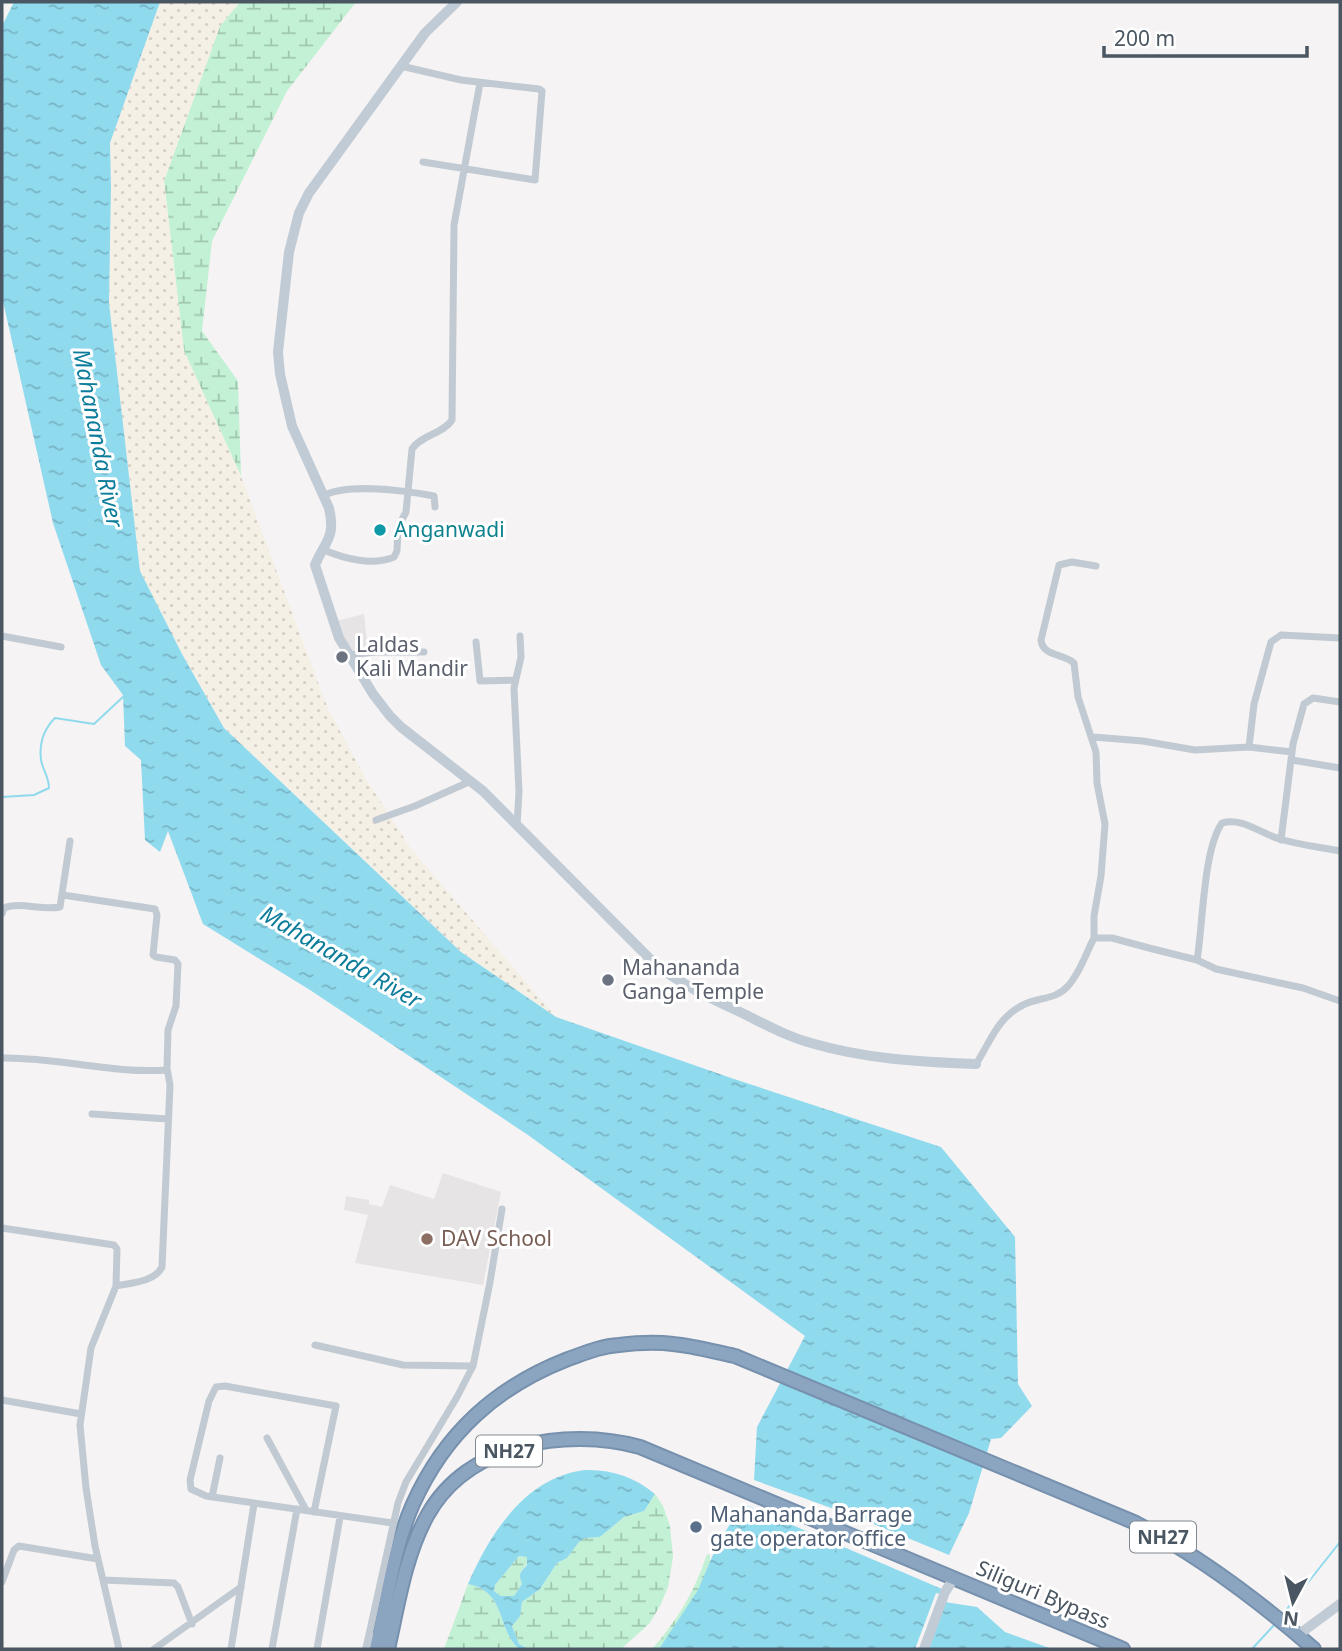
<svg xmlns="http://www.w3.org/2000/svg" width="1342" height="1651" font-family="'Noto Sans',sans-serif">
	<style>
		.education { fill: #e6e4e5 }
		.wetland { fill: url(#wetland-marsh) }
		.sand { fill: url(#sand-dots) }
		.water { fill: url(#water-ripples); fill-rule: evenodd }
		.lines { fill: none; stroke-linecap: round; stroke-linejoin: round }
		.stream { stroke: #90daee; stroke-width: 2 }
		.river { stroke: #90daee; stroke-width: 12 }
		.highway-casing { stroke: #7690ad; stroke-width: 16 }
		.street { stroke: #c1cad2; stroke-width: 7 }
		.secondary { stroke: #c1cbd6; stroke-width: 10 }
		.highway { stroke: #8ba5c1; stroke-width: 12 }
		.culture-dot { fill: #0f9aa8; stroke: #fff; stroke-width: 2.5 }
		.worship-dot { fill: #6b7280; stroke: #fff; stroke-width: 2.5 }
		.education-dot { fill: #8d6e63; stroke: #fff; stroke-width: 2.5 }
		.service-dot { fill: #5c6f8a; stroke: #fff; stroke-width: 2.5 }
		.labels { text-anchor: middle; stroke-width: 6; stroke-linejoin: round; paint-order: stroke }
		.shield { fill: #fff; stroke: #808990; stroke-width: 2 }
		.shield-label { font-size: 19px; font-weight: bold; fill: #4a5661 }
		.culture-label { font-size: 21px; fill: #0d838f; stroke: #fff; text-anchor: start }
		.worship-label { font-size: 21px; fill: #5b616d; stroke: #fff; text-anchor: start }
		.education-label { font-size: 21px; fill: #785e54; stroke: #fff; text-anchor: start }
		.service-label { font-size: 21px; fill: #4e5e75; stroke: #fff; text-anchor: start }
		.street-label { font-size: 21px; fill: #4a5661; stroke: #fff }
		.water-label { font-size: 23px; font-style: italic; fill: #0c7c9b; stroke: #fff }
	</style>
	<defs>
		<pattern id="wetland-marsh" width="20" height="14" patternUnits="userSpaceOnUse" patternTransform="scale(1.75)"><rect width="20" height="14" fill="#c3f1d5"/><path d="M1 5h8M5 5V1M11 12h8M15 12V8" fill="none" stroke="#a0c6b0"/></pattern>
		<pattern id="sand-dots" width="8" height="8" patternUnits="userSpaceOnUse" patternTransform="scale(1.75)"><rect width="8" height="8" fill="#f5f0e5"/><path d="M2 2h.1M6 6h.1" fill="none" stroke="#d4d0c7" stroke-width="1.8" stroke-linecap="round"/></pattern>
		<pattern id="water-ripples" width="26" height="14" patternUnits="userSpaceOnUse" patternTransform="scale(1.75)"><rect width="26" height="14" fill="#90daee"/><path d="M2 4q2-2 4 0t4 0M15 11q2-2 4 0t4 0" fill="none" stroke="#78b4c4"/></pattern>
	</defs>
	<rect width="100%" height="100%" fill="#f5f3f3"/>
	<!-- education -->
	<path class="education" d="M 364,614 L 368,651 L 349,653 L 336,621 Z
		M 443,1173 L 501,1192 L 483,1285 L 355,1263 L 368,1215 L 344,1210 L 346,1196 L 369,1200 L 369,1204 L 382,1207 L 390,1185 L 434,1199 Z"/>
	<!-- wetland -->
	<path class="wetland" d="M 240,2 L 356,2 L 287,91 L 212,241 L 202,331 L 238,381 L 241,476 L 184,351 L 164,181 L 220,26 Z
		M 655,1494 L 663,1506 L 670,1526 L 673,1557 L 668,1587 L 660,1606 L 649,1624 L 621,1649 L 528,1649 L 519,1644 L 512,1626 L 521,1609 L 522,1602 L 540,1589 L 557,1563 L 567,1558 L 579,1542 L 585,1538 L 600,1537 L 624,1517 L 644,1511 Z
		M 707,1554 L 710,1555 C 713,1581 675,1626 660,1648 L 652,1649 C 677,1621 695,1591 707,1554 Z
		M 519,1556 L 527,1557 L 527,1564 C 520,1571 518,1575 522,1584 L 514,1596 L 500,1596 L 494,1591 L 495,1585 Z
		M 468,1584 C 507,1592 496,1628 519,1649 L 444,1649 Z"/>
	<!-- sand -->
	<path class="sand" d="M 160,2 L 240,2 L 220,26 L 164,181 L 184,351 L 241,476 L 328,709 L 366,779 L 411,849 L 556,1017 L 461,952 L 224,728 L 182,654 L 140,571 L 109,303 L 111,187 L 110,143 Z"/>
	<!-- water -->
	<path class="water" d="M 14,2 L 160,2 L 110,143 L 111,187 L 109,303 L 140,571 L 182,654 L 224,728 L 461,952 L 556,1017 L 731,1078 L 941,1147 L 1015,1237 L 1018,1384 L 1032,1406 L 1001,1438 L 991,1439 L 969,1513 L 949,1555 L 859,1518 L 754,1480 L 757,1427 L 805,1336 L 528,1135 L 310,990 L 203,924 L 168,831 L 160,852 L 145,840 L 141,760 L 125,746 L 123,695 L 101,665 L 53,523 L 2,297 L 2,49 L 3,24 Z
		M 585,1470 C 611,1469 635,1477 655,1494 L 644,1511 L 624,1517 L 600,1537 L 585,1538 L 579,1542 L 567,1558 L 557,1563 L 540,1589 L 522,1602 L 520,1616 L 512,1626 L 519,1644 L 528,1649 L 519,1649 C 496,1628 507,1592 468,1584 C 490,1533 526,1477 585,1470 ZM 519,1556 L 527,1557 L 527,1565 C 520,1572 518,1574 522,1584 L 514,1596 L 500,1596 L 494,1591 L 495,1585 Z
		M 743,1504 L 942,1589 L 940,1594 L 936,1593 L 915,1649 L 659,1649 L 698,1590 L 718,1543 Z
		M 945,1602 L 977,1607 L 1005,1632 L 1052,1649 L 928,1649 Z"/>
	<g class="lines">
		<!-- stream -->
		<path class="stream" d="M 2,797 L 34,795 L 49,788 C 49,777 43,771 41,760 C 39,744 44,729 55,718 L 94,724 L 124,696
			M 1283,1614 L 1340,1542
			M 1252,1649 L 1275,1624"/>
		<!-- river -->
		<path class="river" d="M 827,1555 L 851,1497"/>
		<!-- highway casing -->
		<g class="highway-casing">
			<path id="highway" d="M 376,1649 C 387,1602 393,1549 413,1504 C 445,1433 496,1387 568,1359 C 585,1353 601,1346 619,1345 C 636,1343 656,1342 673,1344 C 694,1346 715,1352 735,1356 L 1136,1523 C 1201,1557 1259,1601 1314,1649
				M 388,1649 C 398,1605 405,1556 427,1516 C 467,1443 566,1427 640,1447 L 1123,1649"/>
		</g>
		<!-- street -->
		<path class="street" d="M 401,66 L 461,80 L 539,89 L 542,91 L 535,180 L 423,162
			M 325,495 C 350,483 406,491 434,496 L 435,507
			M 324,550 C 345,559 373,566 394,557 L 397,551 L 398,527 L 406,512 L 412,449 C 421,435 443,434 452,420 L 454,225 L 480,83
			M 2,636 L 61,647
			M 476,642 L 480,681 L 515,680
			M 349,655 L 376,652 L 424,652
			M 1093,737 L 1143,741 L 1195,750 L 1249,747 L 1292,752
			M 1249,747 L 1254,704 L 1271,642 L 1281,635 L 1340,638
			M 1292,760 L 1340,768
			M 376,820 L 415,806 L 471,781
			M 517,826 L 519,791 L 514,688 L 521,657 L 520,636
			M 1281,840 L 1293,744 L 1304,704 L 1313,698 L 1340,702
			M 63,895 L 155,909 L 157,915 L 153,955 L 156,957 L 175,960 L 178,964 L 176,1006 L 168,1030 L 167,1068 L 170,1085 L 162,1267 C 155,1282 131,1283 116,1286
			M 2,914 L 4,908 C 20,901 42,911 60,907 L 70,841
			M 1094,938 L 1094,916 L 1101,876 L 1105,824 L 1097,783 L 1096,752 L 1078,697 L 1074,663 C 1063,653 1043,657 1041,640 L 1059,565 L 1072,562 L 1096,566
			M 1197,960 C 1203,926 1203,850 1222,823 C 1243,817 1261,834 1280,839 C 1299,845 1320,847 1340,851
			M 2,1058 C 57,1057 112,1074 167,1070
			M 976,1064 C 991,1041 997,1018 1023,1005 C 1038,997 1056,1000 1068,986 C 1080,973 1086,953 1094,938 L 1112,938 L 1149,948 L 1197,960 L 1216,969 L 1303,988 L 1340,1001
			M 92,1114 L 168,1119
			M 2,1228 L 114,1245 L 117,1249 L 116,1286 L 91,1348 L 80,1425 L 86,1488 L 95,1546 L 119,1649
			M 315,1345 L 403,1365 L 473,1366
			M 2,1400 L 81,1414
			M 267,1438 L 306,1510
			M 212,1497 L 220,1458
			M 314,1512 L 336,1406 L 225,1386 L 216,1387 L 209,1401 L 190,1480 L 191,1489 L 206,1496 L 392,1523
			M 103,1580 L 174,1583 L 178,1587 L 192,1624
			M 2,1582 L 14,1550 L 19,1546 L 98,1559
			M 366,1648 L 398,1503 L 406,1482 L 457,1397 L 473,1366 L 490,1282 L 502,1209
			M 154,1649 L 241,1587
			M 231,1649 L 254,1504
			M 272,1649 L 297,1509
			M 317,1649 L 340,1517"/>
		<!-- secondary -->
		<path class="secondary" d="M 457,2 L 425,33 L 309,193 L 299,213 L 289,252 L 278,352 L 280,374 L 292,426 L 329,508 C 336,538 325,541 315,565 L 339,638 L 373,694 L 390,716 L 401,727 L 483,791 L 655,964 C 681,984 708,997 738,1011 C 763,1023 785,1036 811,1043 C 865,1059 920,1062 976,1064
			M 1298,1635 L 1340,1604
			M 367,1649 L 374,1638 L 380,1635
			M 924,1649 L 945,1592 L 954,1578"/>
		<!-- highway -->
		<use href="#highway" class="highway"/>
	</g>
	<!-- markers -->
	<circle class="culture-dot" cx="380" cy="530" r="7"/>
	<g class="worship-dot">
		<circle cx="342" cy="657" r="7"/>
		<circle cx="608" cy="980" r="7"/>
	</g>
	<circle class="education-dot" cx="427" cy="1239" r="7"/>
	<circle class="service-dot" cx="696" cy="1527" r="7"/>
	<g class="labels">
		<!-- shield labels -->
		<g class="shield">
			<rect x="476" y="1435.5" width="66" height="31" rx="5"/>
			<rect x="1130" y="1521.5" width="66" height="31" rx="5"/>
		</g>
		<g class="shield-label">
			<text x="509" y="1458">NH27</text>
			<text x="1163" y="1544">NH27</text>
		</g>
		<!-- culture labels -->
		<g class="culture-label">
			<text x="394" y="537">Anganwadi</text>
		</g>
		<!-- worship labels -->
		<g class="worship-label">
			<text x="356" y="652">Laldas<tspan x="356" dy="24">Kali Mandir</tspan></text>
			<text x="622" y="975">Mahananda<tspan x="622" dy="24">Ganga Temple</tspan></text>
		</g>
		<!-- education labels -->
		<g class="education-label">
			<text x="441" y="1246">DAV School</text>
		</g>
		<!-- service labels -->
		<g class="service-label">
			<text x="710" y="1522">Mahananda Barrage<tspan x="710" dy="24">gate operator office</tspan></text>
		</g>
		<!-- street labels -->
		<g class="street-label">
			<text transform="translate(1043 1595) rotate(23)" y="7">Siliguri Bypass</text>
		</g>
		<!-- water labels -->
		<g class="water-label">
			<text transform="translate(98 438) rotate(79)" y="8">Mahananda River</text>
			<text transform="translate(341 957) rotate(30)" y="8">Mahananda River</text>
		</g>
	</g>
	<!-- border -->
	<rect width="1342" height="1651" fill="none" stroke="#4a5661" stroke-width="7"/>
	<!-- north arrow -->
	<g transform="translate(1293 1602) rotate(187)" stroke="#ffffff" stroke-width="5" paint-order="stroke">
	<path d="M0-5L12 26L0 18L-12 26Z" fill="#4a5661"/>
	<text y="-10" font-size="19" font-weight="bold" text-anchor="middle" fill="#4a5661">N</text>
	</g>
	<!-- scale -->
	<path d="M1104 46v10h203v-10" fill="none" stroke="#4a5661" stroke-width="3.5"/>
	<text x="1114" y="46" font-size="21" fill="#4a5661" stroke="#ffffff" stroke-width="5" paint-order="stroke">200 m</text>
</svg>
